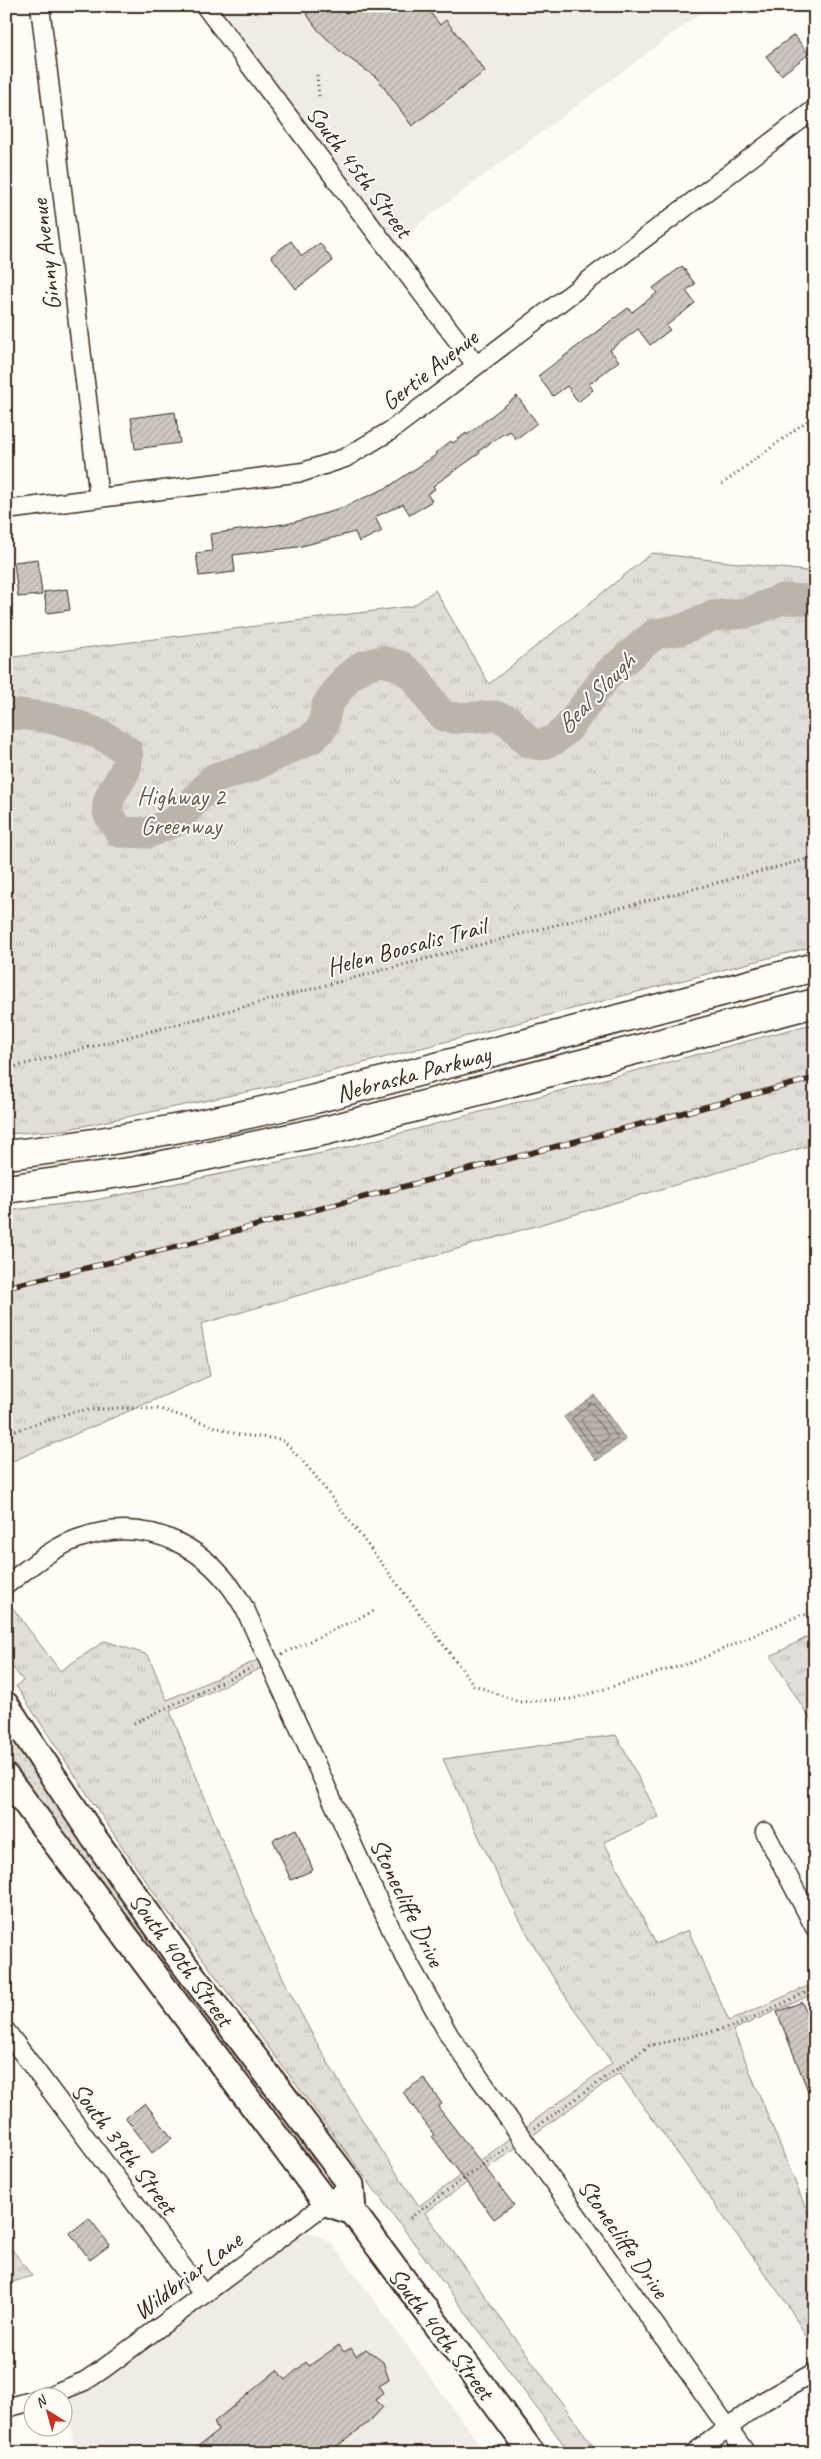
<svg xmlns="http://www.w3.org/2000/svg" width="821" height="2459" font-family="Caveat,sans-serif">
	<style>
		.built { fill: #efece7 }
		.grass { fill: url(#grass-tufts); stroke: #8e847a }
		.garden { fill: url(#garden-dots); stroke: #8e847a }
		.water { fill: url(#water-rules); stroke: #887d74 }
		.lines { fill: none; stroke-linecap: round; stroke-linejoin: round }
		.shore { stroke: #6e6157; stroke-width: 1 }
		.river { stroke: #bbb4ad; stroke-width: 31 }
		.building { fill: url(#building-hatch); stroke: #3b2a1e }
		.street-casing { stroke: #3b2a1e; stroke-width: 21 }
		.secondary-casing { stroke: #3b2a1e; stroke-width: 29 }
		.primary-casing { stroke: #3b2a1e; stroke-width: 31 }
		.path { stroke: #3b2a1e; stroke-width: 3; stroke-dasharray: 1 4; stroke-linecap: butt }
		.street { stroke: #fdfcf7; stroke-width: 18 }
		.secondary { stroke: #fdfcf7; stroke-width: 25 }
		.primary { stroke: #fdfcf7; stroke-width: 28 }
		.rail-casing { stroke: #3b2a1e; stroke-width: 5.5 }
		.rail { stroke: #fdfcf7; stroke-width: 4; stroke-dasharray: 11; stroke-linecap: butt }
		.labels { text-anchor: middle; stroke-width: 4; stroke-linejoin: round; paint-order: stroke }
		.street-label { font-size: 25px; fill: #3b2a1e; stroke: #fdfcf7 }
		.park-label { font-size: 25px; fill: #64574c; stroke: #fdfcf7 }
		.water-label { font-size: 26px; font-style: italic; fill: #615349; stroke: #fdfcf7 }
	</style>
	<defs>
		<pattern id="grass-tufts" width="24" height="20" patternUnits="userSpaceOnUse" patternTransform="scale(1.25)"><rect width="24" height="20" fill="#e1ded7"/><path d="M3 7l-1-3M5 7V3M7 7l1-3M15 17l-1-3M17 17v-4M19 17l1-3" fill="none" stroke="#c2bfb8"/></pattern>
		<pattern id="garden-dots" width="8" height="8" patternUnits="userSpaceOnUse" patternTransform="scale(1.25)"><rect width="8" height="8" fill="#e1ded7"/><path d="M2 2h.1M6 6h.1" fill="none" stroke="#c2bfb8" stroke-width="1.8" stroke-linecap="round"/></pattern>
		<pattern id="water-rules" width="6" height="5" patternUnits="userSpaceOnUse" patternTransform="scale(1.25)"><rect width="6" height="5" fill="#bbb4ad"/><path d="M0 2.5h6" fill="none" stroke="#99938c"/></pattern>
		<pattern id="building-hatch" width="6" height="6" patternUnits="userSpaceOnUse" patternTransform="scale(1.25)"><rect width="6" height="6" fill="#cdc8c2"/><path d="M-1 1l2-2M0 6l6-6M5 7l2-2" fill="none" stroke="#b1aca6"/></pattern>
	</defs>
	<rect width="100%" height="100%" fill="#fdfcf7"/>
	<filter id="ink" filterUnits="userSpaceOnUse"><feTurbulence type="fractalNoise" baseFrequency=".02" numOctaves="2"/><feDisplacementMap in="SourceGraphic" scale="10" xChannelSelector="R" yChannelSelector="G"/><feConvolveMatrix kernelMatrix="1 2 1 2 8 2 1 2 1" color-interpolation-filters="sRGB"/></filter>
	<g filter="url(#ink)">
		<!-- built -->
		<path class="built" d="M 205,6 L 710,6 L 387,248 Z
			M 295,2226 L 331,2242 L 486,2453 L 76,2453 L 62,2391 Z"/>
		<!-- grass -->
		<path class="grass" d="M 652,553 L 815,572 L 815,946 L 271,1087 L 64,1130 L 6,1134 L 6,658 L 413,606 L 435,590 L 489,684 Z
			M 815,1023 L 815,1144 L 201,1324 L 210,1376 L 6,1464 L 6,1211 L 95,1200 L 341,1149 Z
			M 6,1599 L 60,1671 L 105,1641 L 148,1655 L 167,1700 L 267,1656 L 270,1664 L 170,1711 C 203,1793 235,1875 272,1955 C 313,2043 364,2126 419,2206 L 612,2063 C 594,2036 574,2010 556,1982 C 511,1912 478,1834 443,1759 L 616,1735 L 659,1817 L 604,1842 L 656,1944 L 688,1930 L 729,2021 L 815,1983 L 815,1993 L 733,2030 L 815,2231 L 815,2351 L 787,2304 L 619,2073 L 425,2213 L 598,2453 L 570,2453 L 168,1912 L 129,1857 L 16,1686 L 23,1681 L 6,1658 Z
			M 815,1633 L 815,1727 L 771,1656 Z
			M 6,2242 L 32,2276 L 6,2284 Z"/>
		<!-- garden -->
		<path class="garden" d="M 6,1728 C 87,1854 176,1972 265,2092 C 277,2107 318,2158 318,2174 L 6,1758 Z"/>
		<!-- water -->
		<path class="water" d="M 594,1395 L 626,1440 L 596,1461 L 564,1417 Z"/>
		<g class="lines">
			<!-- shore -->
			<path class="shore" d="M 591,1403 L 594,1404 L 618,1438 L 598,1453 L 572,1419 Z
				M 590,1412 L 609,1436 L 600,1445 L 581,1421 Z"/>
			<!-- river -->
			<path class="river" d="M 6,714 C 48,714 94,726 127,751 C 131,780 105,788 108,812 C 109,818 117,826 120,832 L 148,833 L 176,821 L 215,778 L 251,767 L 312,738 L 323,727 L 327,705 L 346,679 L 363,666 L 382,661 L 401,666 L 417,680 L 435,707 L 444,716 L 454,718 L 495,716 L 509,721 L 528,742 L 540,745 L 554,740 L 567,729 L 609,673 L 655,634 L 683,629 L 712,616 L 747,613 L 782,599 L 815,600"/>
		</g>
		<!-- building -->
		<path class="building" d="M 301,6 L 425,6 L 440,25 L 446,20 L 485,71 L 412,126 L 377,78 L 342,53 L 318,30 Z
			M 794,35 L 809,54 L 781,75 L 766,56 Z
			M 291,241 L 302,256 L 320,243 L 333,261 L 296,289 L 271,256 Z
			M 682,266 L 695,284 L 686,291 L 695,303 L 666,326 L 670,330 L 650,345 L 638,329 L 610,350 L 619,361 L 589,384 L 593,390 L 578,402 L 567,386 L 553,396 L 538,376 L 628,308 L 632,312 L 657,293 L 653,288 Z
			M 517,396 L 537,423 L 516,439 L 510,431 L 504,435 L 503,434 L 479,451 L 480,453 L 433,486 L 435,489 L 427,494 L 432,501 L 410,515 L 403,504 L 375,517 L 382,531 L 359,542 L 355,532 L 298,547 L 233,555 L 235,572 L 199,576 L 196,553 L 212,551 L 210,534 L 291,523 L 337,510 L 388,487 L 436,455 L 435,453 L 451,441 L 453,443 L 466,433 L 467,435 Z
			M 175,412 L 180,443 L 135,449 L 131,418 Z
			M 38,559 L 42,595 L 18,597 L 14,562 Z
			M 67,589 L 70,610 L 47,613 L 44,592 Z
			M 296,1829 L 313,1870 L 291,1880 L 273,1840 Z
			M 802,2002 L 815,2034 L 814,2106 L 777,2012 Z
			M 424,2078 L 442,2104 L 438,2107 L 514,2205 L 494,2219 L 432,2136 L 434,2135 L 403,2092 Z
			M 145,2103 L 172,2138 L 152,2153 L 126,2118 Z
			M 89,2218 L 110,2245 L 90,2260 L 70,2233 Z
			M 339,2345 L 344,2352 L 351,2348 L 356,2356 L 366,2349 L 383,2362 L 389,2380 L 379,2386 L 383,2393 L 376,2400 L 383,2407 L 369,2422 L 328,2453 L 189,2453 L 218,2431 L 214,2422 L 277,2370 L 285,2380 L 306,2362 L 309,2366 Z"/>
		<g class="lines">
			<!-- street casing -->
			<g class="street-casing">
				<path id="street" d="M 40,6 L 99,498
					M 205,6 L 476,365
					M 6,510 L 303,472 L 345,458 L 390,431 L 815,109
					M 6,1585 C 29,1568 52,1547 80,1538 C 150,1514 211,1548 245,1609 L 398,1944 L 449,2035 L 746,2453
					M 765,1832 L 815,1928
					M 6,2031 L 203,2294
					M 48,2396 L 85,2381 L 103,2369 L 351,2185
					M 6,2408 L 32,2401
					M 694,2453 L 764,2401 L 815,2372"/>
			</g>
			<!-- secondary casing -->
			<g class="secondary-casing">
				<path id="secondary" d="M 6,1705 L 94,1838 L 177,1955 L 351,2185 L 353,2212 L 532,2453
					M 6,1777 L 326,2203 L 353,2212"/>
			</g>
			<!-- primary casing -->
			<g class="primary-casing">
				<path id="primary" d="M 6,1155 C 110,1143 213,1123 315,1099 L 815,967
					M 6,1189 L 135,1171 L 328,1130 L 815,1003"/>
			</g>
			<!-- path -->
			<path class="path" d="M 317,75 L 319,97
				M 722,484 L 815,415
				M 6,1069 L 815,857
				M 6,1434 L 75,1411 L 118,1408 L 160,1409 L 240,1435 L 279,1439 L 285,1442 L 313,1473 L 474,1685 L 519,1702 L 572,1699 L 696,1661 L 800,1615 L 815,1614
				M 282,1654 L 374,1611
				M 134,1723 L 254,1667
				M 535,2128 L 649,2046 L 735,2026 L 815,1988
				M 410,2218 L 509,2146"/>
			<!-- street -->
			<use href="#street" class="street"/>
			<!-- secondary -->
			<use href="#secondary" class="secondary"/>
			<!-- primary -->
			<use href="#primary" class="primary"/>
			<!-- rail casing -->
			<g class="rail-casing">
				<path id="rail" d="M 6,1287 L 171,1248 L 815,1078"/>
			</g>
			<!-- rail -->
			<use href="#rail" class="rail"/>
		</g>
	</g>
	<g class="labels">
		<!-- street labels -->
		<g class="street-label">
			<text transform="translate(360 171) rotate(53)" y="9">South 45th Street</text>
			<text transform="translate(45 255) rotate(-97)" y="9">Ginny Avenue</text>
			<text transform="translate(429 369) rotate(-38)" y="9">Gertie Avenue</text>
			<text transform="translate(406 946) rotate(-15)" y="9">Helen Boosalis Trail</text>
			<text transform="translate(413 1073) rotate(-15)" y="9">Nebraska Parkway</text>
			<text transform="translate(408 1902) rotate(64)" y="9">Stonecliffe Drive</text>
			<text transform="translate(182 1959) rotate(54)" y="9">South 40th Street</text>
			<text transform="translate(125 2148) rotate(53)" y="9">South 39th Street</text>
			<text transform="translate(624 2238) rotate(55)" y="9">Stonecliffe Drive</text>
			<text transform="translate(187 2275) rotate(-37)" y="9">Wildbriar Lane</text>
			<text transform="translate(442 2333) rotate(53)" y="9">South 40th Street</text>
		</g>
		<!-- park labels -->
		<g class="park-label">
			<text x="181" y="805">Highway 2<tspan x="181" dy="29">Greenway</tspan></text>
		</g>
		<!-- water labels -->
		<g class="water-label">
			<text transform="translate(595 693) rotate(-46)" y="9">Beal Slough</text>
		</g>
	</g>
	<!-- margin -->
	<rect width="821" height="2459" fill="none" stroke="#fdfcf7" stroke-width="25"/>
	<rect x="12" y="12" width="796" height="2434" fill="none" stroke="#3b2a1e" stroke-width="2" filter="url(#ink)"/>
	<!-- north arrow -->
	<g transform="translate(48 2412) rotate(323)"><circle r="24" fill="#fdfcf7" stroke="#afa8a0"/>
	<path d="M0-4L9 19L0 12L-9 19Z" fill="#c8321e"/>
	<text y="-8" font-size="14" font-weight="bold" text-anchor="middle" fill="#3b2a1e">N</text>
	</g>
</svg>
